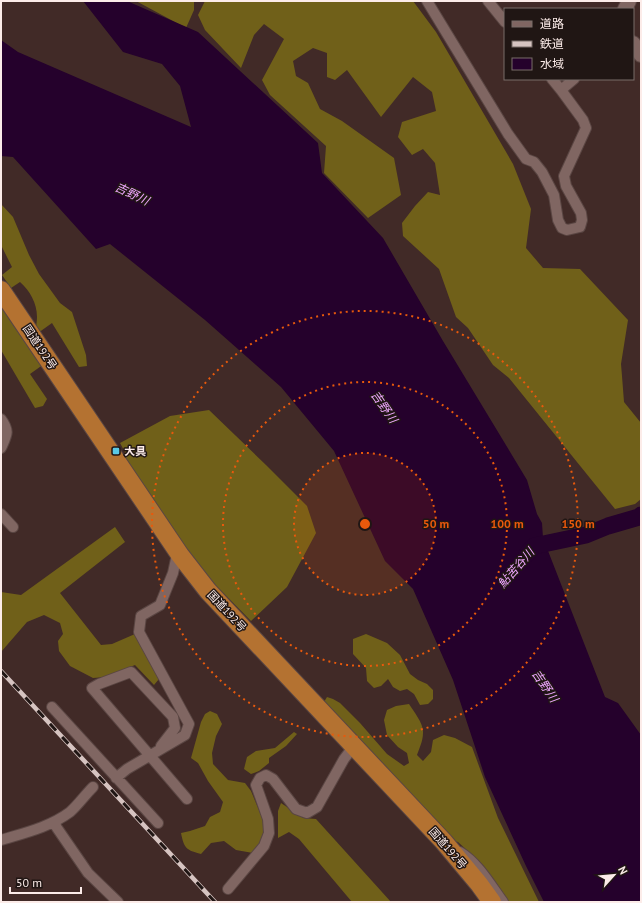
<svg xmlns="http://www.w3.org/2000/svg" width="642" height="903" font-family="'PT Sans','Noto Sans JP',sans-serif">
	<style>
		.forest { fill: #706019 }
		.water { fill: #25012c }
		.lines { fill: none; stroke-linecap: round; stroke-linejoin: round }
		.river { stroke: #25012c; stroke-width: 17 }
		.street-casing { stroke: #5a4643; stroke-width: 12 }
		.secondary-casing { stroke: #5a4643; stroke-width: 16 }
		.highway-casing { stroke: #5a4643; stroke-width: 20 }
		.street { stroke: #806662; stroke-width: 10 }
		.secondary { stroke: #806662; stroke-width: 14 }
		.highway { stroke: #b47231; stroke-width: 18 }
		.rail-casing { stroke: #d6c4c1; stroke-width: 4.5 }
		.rail { stroke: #201614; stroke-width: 3; stroke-dasharray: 9; stroke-linecap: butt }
		.ring { fill: none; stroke: #e8590c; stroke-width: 2; stroke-dasharray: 2 4 }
		.poi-dot { fill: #5ac8e5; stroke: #201614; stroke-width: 1.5 }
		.labels { text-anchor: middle; stroke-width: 3; stroke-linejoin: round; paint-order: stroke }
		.street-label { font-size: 11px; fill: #fcece9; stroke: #201614 }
		.poi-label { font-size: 11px; font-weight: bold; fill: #fcece9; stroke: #201614; text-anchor: start }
		.water-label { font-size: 12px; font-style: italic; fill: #eda5fd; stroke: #201614 }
		.centre { fill: #e8590c; stroke: #201614; stroke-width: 2 }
		.ring-label { font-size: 12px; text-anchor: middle; font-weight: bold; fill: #e8590c; stroke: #201614; stroke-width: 3; stroke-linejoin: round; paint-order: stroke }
	</style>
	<rect width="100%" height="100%" fill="#412a27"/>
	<!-- forest -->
	<path class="forest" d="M 136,1 L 194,1 L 194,10 L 186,28 Z
		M 205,1 L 413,1 L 436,32 L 513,164 L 531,209 L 526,248 L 543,268 L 580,269 L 628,320 L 621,364 L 622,376 L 624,402 L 641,423 L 641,499 L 635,504 L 615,509 L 509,378 L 493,365 L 468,328 L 456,317 L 439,269 L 403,236 L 402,223 L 415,206 L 428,192 L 440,195 L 435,163 L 423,149 L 412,155 L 398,137 L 402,122 L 436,111 L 432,92 L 413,77 L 381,117 L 347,70 L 335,80 L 327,77 L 327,53 L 313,48 L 293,61 L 296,76 L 308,83 L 320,109 L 342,121 L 394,158 L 401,195 L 368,218 L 324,173 L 326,146 L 270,95 L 262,80 L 284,39 L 264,24 L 254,35 L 241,68 L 205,30 L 198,15 Z
		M 1,204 L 13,217 L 29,255 L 39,274 L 60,303 L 72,312 L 86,355 L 87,366 L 79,367 L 52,323 L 38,333 C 35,327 37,323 37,317 C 37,303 30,291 20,282 L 11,288 L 2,275 L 12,267 L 1,245 Z
		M 1,300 L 44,364 L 30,374 L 47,399 L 43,406 L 35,408 L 1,350 Z
		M 209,410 L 266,465 L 307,506 L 316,533 L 287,587 L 251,621 L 190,559 L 124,458 L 126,454 L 120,443 L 170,416 Z
		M 115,527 L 125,542 L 60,593 L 101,645 L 112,644 L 135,634 L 159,679 L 154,685 L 135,665 L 106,677 L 93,678 L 70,666 L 59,651 L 58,641 L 63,634 L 60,623 L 44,615 L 27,622 L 1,652 L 1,612 L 2,611 L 1,606 L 1,592 L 21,595 Z
		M 366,634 L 387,643 L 400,655 L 410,674 L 418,680 L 427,684 L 433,690 L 433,699 L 428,704 L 420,705 L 414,694 L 407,689 L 400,691 L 393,687 L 388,679 L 381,686 L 374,688 L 367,681 L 366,668 L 353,654 L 353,639 Z
		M 327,697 L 333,699 L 340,703 L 360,723 L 387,754 L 404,766 L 409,763 L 407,753 L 398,747 L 387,735 L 384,720 L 387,710 L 396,706 L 409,704 C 414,712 424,724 423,733 C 423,741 419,749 417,755 L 423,761 L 431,752 L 433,740 L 444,735 L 455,738 L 472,747 L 498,818 L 539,902 L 509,902 L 483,865 L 458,842 L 454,841 L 324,702 Z
		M 210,711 L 217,714 L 222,724 L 216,736 L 212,753 L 213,764 L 228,780 L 245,783 L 251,791 L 264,822 L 263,836 L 257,850 L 253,853 L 236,850 L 224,841 L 211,843 L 201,854 C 186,850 184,848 181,833 L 190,831 L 205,826 L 210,817 L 220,812 L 223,802 L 208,781 L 198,763 L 191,758 L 201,722 L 205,714 Z
		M 294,732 L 297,734 L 286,746 L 269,758 L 269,763 L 259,771 L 251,774 L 244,769 L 247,757 L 256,751 L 275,748 Z
		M 281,803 L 303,818 L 316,819 L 391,902 L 352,902 L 299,839 L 289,832 L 278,838 L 278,811 Z"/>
	<!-- water -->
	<path class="water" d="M 83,1 L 127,1 L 198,32 L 318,143 L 322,173 L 383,238 L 443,341 L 527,480 L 537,514 L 542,523 L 543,538 L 605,697 L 618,703 L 641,735 L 641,902 L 544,902 L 526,866 L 485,777 L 453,680 L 413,589 L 385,561 L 334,451 L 281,387 L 205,320 L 110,244 L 96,249 L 13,157 L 1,156 L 1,40 L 18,52 L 191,127 L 180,86 L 162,64 L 123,52 Z"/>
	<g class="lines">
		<!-- river -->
		<path class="river" d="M 527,554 L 534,546 L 586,535 L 608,526 L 639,517 L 641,515"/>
		<!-- street casing -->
		<g class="street-casing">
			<path id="street" d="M 427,1 L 508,134 L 526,159 L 534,162 L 542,172 L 554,195 L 558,220 L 562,228 L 567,230 L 580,227 L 582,220 L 581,213 L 566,186 L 564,176 L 586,128 L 583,120 L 561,90 L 574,79
				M 488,1 L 505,22
				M 552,79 L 561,90
				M 1,419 C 10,431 7,435 1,448
				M 1,514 L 13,527
				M 52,707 L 158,823
				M 161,746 L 175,728 L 173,717 L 131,672 L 99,684 L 92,688 L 187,799
				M 116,778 L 127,769 L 185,735 L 189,724 L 139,632 L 141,616 L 160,605 L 173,573 L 176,559 L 180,555
				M 54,822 L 57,828 L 88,873 L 118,902
				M 1,840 C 24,833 50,827 70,812 C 78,805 85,795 93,787
				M 460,852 C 478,863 490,884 503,902
				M 228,889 L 264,846 L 269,833 L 268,819 L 256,785 L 260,778 L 266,775 L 273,779 L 296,809 L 307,813 L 317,807 L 344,759 L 354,746"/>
		</g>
		<!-- secondary casing -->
		<g class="secondary-casing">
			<path id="secondary" d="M 625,9 L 629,1
				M 633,43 L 641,55"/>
		</g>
		<!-- highway casing -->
		<g class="highway-casing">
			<path id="highway" d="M 1,290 L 180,555 L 208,591 L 444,842 L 479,884 L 492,902"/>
		</g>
		<!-- street -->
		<use href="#street" class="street"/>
		<!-- secondary -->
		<use href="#secondary" class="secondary"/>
		<!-- highway -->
		<use href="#highway" class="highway"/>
		<!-- rail casing -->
		<g class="rail-casing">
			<path id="rail" d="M 1,671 L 215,902"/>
		</g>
		<!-- rail -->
		<use href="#rail" class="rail"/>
	</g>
	<!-- distance rings -->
	<circle cx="365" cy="524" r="71" fill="#e8590c" fill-opacity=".12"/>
	<g class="ring">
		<circle cx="365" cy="524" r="71"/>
		<circle cx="365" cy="524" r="142"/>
		<circle cx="365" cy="524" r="213"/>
	</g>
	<!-- markers -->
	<rect class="poi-dot" x="112" y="447" width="8" height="8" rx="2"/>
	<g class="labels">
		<!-- street labels -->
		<g class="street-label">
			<text transform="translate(40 347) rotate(56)" y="4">国道192号</text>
			<text transform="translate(227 611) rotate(47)" y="4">国道192号</text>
			<text transform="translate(448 848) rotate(49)" y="4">国道192号</text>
		</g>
		<!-- poi labels -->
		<g class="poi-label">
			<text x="124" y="455">大具</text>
		</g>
		<!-- water labels -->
		<g class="water-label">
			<text transform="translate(132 194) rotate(25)" y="4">吉野川</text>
			<text transform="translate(384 407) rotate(55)" y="4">吉野川</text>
			<text transform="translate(516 568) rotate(-49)" y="4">鮎苦谷川</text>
			<text transform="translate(545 686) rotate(56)" y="4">吉野川</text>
		</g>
	</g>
	<circle cx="365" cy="524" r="6" class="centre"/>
	<g class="ring-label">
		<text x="436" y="528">50 m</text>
		<text x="507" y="528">100 m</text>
		<text x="578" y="528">150 m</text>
	</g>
	<!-- border -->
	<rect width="642" height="903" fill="none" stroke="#fcece9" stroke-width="4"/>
	<!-- legend -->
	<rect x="504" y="8" width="130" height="72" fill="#201614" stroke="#786c69"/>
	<rect x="512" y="21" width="20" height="6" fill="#806662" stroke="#786c69"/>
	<text x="540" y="28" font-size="12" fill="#fcece9">道路</text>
	<rect x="512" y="41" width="20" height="6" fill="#d6c4c1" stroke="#786c69"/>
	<text x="540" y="48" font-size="12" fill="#fcece9">鉄道</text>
	<rect x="512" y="58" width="20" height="12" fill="#25012c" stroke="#786c69"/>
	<text x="540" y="68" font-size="12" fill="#fcece9">水域</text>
	<!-- north arrow -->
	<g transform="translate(614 875) rotate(63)" stroke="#201614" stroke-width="3" paint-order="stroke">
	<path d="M0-3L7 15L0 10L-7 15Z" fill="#fcece9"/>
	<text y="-6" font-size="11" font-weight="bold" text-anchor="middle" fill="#fcece9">N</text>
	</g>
	<!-- scale -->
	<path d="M10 887v6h71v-6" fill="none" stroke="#fcece9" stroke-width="2"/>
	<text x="16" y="887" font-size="12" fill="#fcece9" stroke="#201614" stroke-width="3" paint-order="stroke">50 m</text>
</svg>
